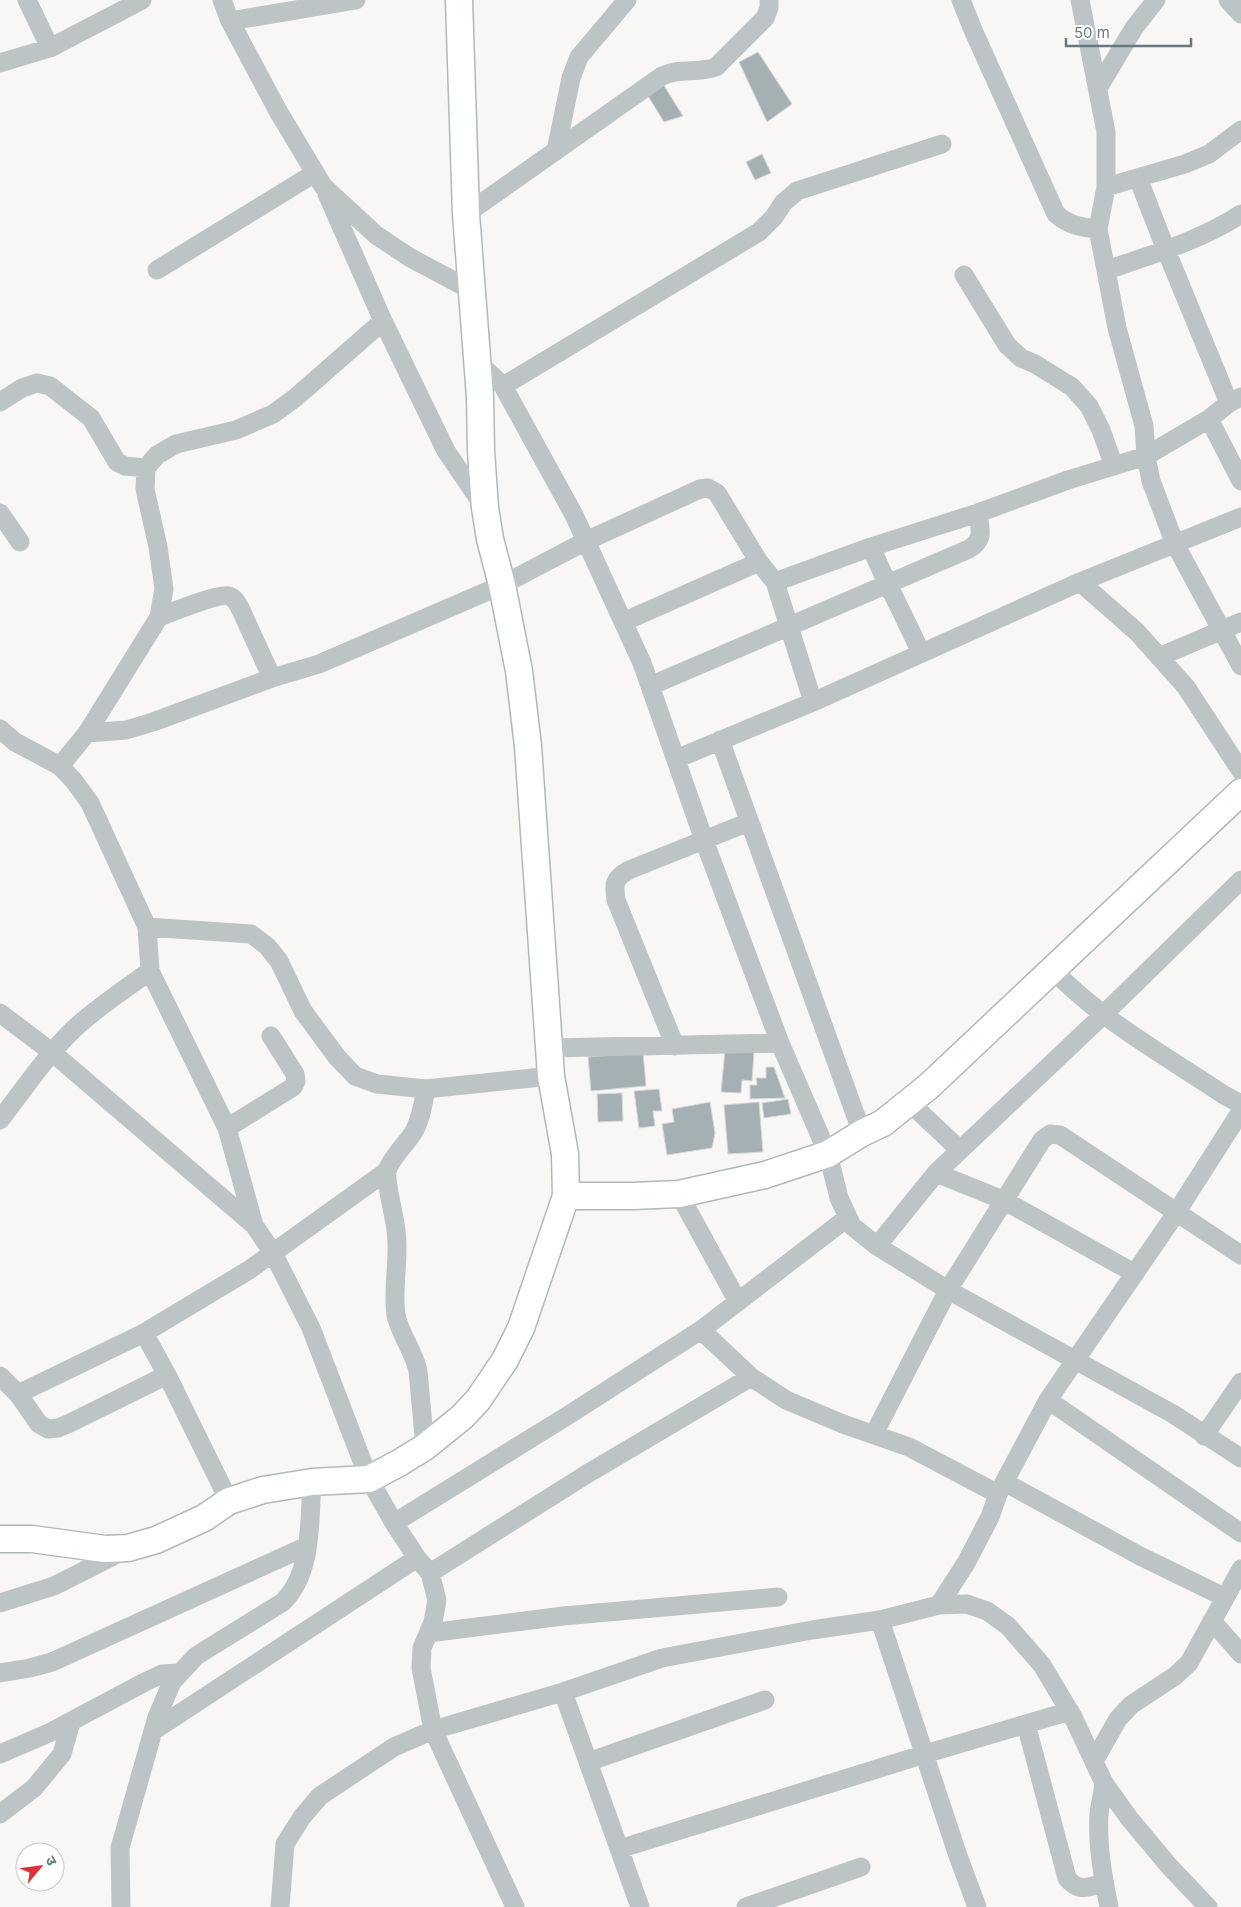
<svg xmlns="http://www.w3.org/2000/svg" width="1241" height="1907" font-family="Inter,'Noto Sans Devanagari',sans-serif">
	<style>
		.building { fill: #a4b0b3; stroke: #dad9d8 }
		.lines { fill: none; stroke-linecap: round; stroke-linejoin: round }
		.secondary-casing { stroke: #b0b8ba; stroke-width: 29 }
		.street { stroke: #bdc4c5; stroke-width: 19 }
		.secondary { stroke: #fff; stroke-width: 26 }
	</style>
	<rect width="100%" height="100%" fill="#f8f7f5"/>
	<!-- building -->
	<path class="building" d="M 758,52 L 792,104 L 767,122 L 739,62 Z
		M 663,84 L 683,116 L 664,122 L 645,91 Z
		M 762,154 L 771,173 L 755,180 L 746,162 Z
		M 725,1050 L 754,1052 L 752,1081 L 742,1080 L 741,1093 L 721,1092 Z
		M 643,1052 L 646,1086 L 591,1091 L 588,1057 Z
		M 766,1067 L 774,1067 L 785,1098 L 750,1099 L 750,1085 L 757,1085 L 756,1078 L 766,1078 Z
		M 659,1089 L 662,1111 L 653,1111 L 655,1126 L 639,1128 L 634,1091 Z
		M 622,1093 L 623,1121 L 598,1122 L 597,1094 Z
		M 788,1099 L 791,1114 L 764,1118 L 762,1103 Z
		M 710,1102 L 715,1133 L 712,1148 L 667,1155 L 662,1124 L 674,1122 L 672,1109 Z
		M 759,1102 L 763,1152 L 728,1154 L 724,1105 Z"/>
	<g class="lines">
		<!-- secondary casing -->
		<g class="secondary-casing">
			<path id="secondary" d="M 566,1196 L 633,1196 L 679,1194 L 765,1175 L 828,1154 L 862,1133 L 883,1123 L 929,1086 L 1241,792
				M 0,1539 L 32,1539 L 105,1549 L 128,1548 L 156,1540 L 204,1518 L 229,1501 L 263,1490 L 312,1482 L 369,1479 L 399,1463 L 425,1447 L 462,1417 L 478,1400 L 505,1360 L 521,1328 L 566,1196 L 565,1154 L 551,1076 L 528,746 L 519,671 L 502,585 L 490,539 L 485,508 L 481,451 L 480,397 L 466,214 L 459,0"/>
		</g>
		<!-- street -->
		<path class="street" d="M 27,0 L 50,48
			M 222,0 L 230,21 L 278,111 L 323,186 L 376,235 L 409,257 L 471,290
			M 961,0 L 973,30 L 1056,214 C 1070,226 1081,227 1098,229
			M 1080,0 L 1106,132 L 1106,187 L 1098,229 L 1117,328 L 1144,426 L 1146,456 L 1151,481 L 1175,544 L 1241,666
			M 1228,0 L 1241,14
			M 230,21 L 356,0
			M 0,63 L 50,48 L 142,0
			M 1098,88 L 1134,28 L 1156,0
			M 556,151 L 571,78 L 579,57 L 627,0
			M 1138,178 L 1166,250 L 1229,403
			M 1106,187 L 1185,164 L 1209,154 L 1241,130
			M 327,194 L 383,321 L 446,451 L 485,508
			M 466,214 L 662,76 C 680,67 698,74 716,67 L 765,18 L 769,8 L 769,0
			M 157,270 L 315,173
			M 1107,270 C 1153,254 1200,241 1241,214
			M 964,275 L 1007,345 L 1021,358 L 1035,364 L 1072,387 L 1089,406 L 1101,430 L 1114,466
			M 477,361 L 503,386 L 574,515 L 642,663 L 704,840 L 780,1043 L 828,1154 L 839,1198 L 852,1226 L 877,1246 L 948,1290 L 1173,1414 L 1241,1458
			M 503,386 L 759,232 L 774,217 L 783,203 L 797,191 L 942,144
			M 0,402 L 22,388 L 37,383 L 50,386 L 91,418 L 117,462 L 125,466 L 146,468
			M 1209,419 L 1241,481
			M 0,513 L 20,542
			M 871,547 C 886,583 905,617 921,653
			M 775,582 L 871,547 L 978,513 L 1068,480 L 1146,456 L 1209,419 L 1229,403 L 1241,397
			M 1080,582 L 1137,632 L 1186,687 L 1241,771
			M 159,617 C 172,612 219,593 229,596 C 235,598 237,603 240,608 L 272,678
			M 623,622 L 759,562
			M 1159,657 L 1241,622
			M 650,686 L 969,549 C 985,539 980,530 978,513
			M 0,729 L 15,742 L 60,766 L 74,781 L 90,803 L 147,927 L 150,971 L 227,1128 L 254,1225
			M 87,733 L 126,730 L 153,722 L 272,678 L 319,664 L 502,585 L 586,541 L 700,489 L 708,488 L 717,493 L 759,562 L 775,582 L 813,702
			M 720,740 L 862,1133
			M 676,759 L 813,702 L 1080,582 L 1241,517
			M 60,766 L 87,733 L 159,617 L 164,589 L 158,547 L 145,489 L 146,468 L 157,455 L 176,444 L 236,430 L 273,414 L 295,398 L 383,321
			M 147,927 L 251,934 L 267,946 L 279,961 L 303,1011 L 337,1057 L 355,1076 L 377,1084 L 426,1089 L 551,1076
			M 1053,970 C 1102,1021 1166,1056 1224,1095 L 1241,1104
			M 0,1013 L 53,1053 L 254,1225 L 273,1253 L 311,1328 L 369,1479 L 394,1523 L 417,1558 L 430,1573 L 437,1600 L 433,1622 L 422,1648 L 421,1668 L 433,1730 L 515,1907
			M 675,1046 L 616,900 C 614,884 613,879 629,870 L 749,822
			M 550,1048 L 780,1043
			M 910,1103 L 960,1150
			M 0,1120 C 24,1089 47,1054 76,1027 C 99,1006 125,989 150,971
			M 227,1128 L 293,1087 L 296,1081 L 295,1074 L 271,1036
			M 936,1173 L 1003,1200 L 1134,1273
			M 679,1194 L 738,1302
			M 877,1246 L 936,1173 L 1103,1015 L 1241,880
			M 701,1330 L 751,1377 L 786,1400 L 843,1424 L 909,1447 L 998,1494
			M 144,1333 L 167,1375 L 229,1501
			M 0,1376 L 18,1394 L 39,1424 L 48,1429 L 58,1428 L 70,1423 L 167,1375
			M 18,1394 L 144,1333 L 249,1270 L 387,1171
			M 1048,1400 L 1241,1533
			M 874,1434 L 948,1290 L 1042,1140 L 1050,1134 L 1060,1135 L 1241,1255
			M 1204,1436 L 1241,1382
			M 425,1447 L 418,1371 C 414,1351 400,1335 396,1315 C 392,1287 400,1258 396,1231 C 395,1218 385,1181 387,1171 C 391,1158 406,1144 413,1133 C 421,1120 423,1104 426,1089
			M 1006,1483 L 1140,1556 L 1224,1597
			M 394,1523 L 567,1416 L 701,1330 L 847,1218
			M 430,1573 L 587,1474 L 751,1377
			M 0,1603 L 54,1586 L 125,1550
			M 939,1605 L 966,1563 L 990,1517 L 998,1494 L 1048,1400 L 1176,1213 L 1241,1111
			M 880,1620 L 957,1853 L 977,1907
			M 1212,1621 L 1241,1654
			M 429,1633 L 563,1616 L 778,1597
			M 0,1673 L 30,1668 L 52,1662 L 307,1546
			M 563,1692 L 640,1907
			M 1026,1724 L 1067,1878 C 1079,1893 1088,1887 1104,1883
			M 153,1731 L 417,1558
			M 0,1754 L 51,1732 L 145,1682 L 162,1674 L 180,1673
			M 1094,1761 L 1118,1719 L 1131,1705 L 1175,1676 L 1189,1663 L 1241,1569
			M 588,1762 L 765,1700
			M 1104,1783 C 1103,1793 1100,1804 1099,1814 C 1097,1845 1103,1877 1109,1907
			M 0,1814 L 34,1788 L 62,1754 L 71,1722
			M 619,1849 L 925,1754 L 1070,1711
			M 121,1907 L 120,1848 L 157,1717 L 172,1682 L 196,1656 L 283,1602 C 313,1572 309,1522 312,1482
			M 280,1907 L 285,1844 L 302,1817 L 320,1796 L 394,1747 L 433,1730 L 563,1692 L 662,1658 L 812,1630 L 880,1620 L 939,1605 L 967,1604 L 987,1611 L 1008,1626 L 1042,1665 L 1073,1717 L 1104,1783 L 1129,1818 L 1169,1866 L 1208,1907
			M 746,1907 L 861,1867"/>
		<!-- secondary -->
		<use href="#secondary" class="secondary"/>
	</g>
	<!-- north arrow -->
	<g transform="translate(40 1867) rotate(61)"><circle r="24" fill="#ffffff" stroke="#c1cacc"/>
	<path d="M0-4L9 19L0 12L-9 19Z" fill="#da3438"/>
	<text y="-8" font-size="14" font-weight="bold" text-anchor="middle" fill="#657a7f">उ</text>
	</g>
	<!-- scale -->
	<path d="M1066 38v8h125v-8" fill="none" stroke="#657a7f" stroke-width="2.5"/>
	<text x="1074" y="38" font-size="15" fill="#657a7f" stroke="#ffffff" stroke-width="4" paint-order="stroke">50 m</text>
</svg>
